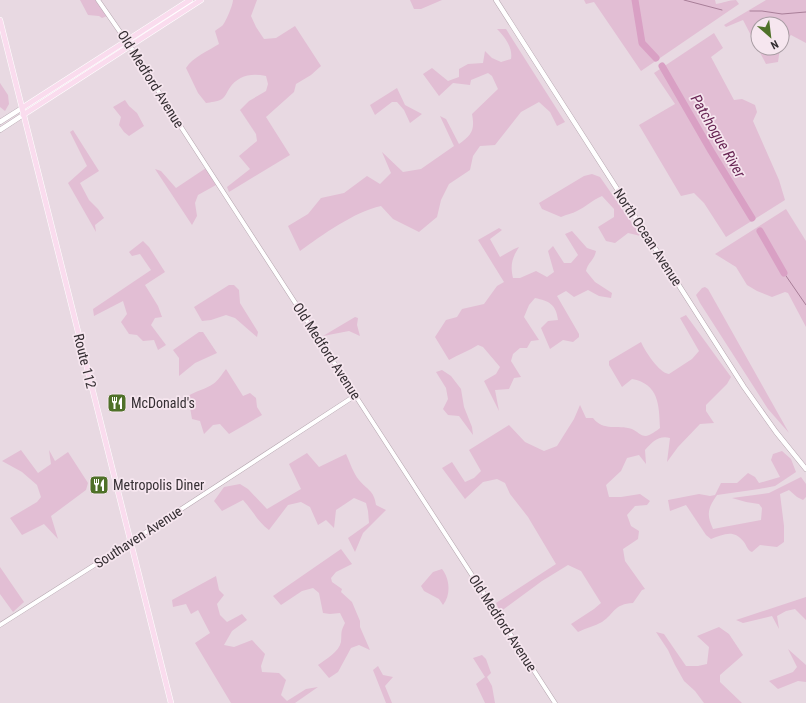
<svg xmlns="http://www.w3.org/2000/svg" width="806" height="703" font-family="'Roboto Condensed',sans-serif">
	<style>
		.green { fill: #e2bed4 }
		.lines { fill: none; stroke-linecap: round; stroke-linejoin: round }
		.stream { stroke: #a87e98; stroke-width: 1 }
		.river { stroke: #d9a0c4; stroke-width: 7 }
		.tertiary-casing { stroke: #b4a5ae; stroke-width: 5 }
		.secondary-casing { stroke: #b4a5ae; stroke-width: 5.5 }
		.primary-casing { stroke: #fff; stroke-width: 6 }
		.tertiary { stroke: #fff; stroke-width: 4 }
		.secondary { stroke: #fff; stroke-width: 4.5 }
		.primary { stroke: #fadcee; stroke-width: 5 }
		.labels { text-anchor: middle; stroke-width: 3.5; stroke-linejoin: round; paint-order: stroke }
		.street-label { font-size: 14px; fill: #342e32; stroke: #f6e6ef }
		.poi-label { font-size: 14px; fill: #342e32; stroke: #f6e6ef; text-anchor: start }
		.water-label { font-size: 15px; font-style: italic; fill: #682554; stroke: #f6e6ef }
	</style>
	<rect width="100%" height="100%" fill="#e8d9e2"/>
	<!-- green -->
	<path class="green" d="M 80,0 L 95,0 L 107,16 L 102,18 L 99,16 L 88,15 Z
		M 233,0 L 257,0 L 251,16 L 256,27 L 264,39 L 276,38 L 295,26 L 321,66 L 311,75 L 296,84 L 294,92 L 266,117 L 290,155 L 229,192 L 227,187 L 250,169 L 239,156 L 257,141 L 256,134 L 240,110 L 249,101 L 266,91 L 268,84 L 266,76 C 251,73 238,75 229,89 C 227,92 225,97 222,99 C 217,102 211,102 206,103 L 198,93 L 186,68 C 193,57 208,51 219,44 L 215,31 C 217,29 221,27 223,25 C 226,21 233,5 233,0 Z
		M 410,0 L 442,0 L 421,9 L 414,9 Z
		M 584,0 L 715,0 L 716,4 C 723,3 729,0 736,0 L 739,4 L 641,71 L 594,2 L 586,4 Z
		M 766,0 L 806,0 L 806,43 L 791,35 L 782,43 L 782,24 L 758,24 L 758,48 L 780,48 L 778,62 L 766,64 L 743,20 L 726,27 L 724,25 Z
		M 497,29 L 506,29 L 565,122 L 557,126 L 550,112 L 539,102 L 521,112 L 495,145 L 480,146 L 473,156 L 470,170 L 449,184 L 441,200 L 437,217 L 419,232 L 393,219 L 381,206 C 354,212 322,235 300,251 L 288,226 L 308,214 L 321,198 L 344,193 L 367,176 L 380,184 L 391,173 L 382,152 L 403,172 L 421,169 L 454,146 L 440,116 L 446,119 L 459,144 C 472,135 475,130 472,114 L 498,89 L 492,76 L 488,73 L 471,80 L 470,85 L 453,83 L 439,96 L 423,74 L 432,68 L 448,81 L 459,77 L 459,69 L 468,64 L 483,63 L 485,51 L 492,58 L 501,62 L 511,59 C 513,48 505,37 497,29 Z
		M 714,33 L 723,48 L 711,57 L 734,100 L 742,99 L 755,105 L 757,112 L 753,121 L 779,180 L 785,200 L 726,237 L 704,203 L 694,193 L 681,196 L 639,125 L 675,104 L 654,73 Z
		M 0,83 L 8,95 L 9,104 L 5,111 L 0,107 Z
		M 397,88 L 405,105 L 422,114 L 410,123 L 404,110 L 397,102 L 392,102 L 375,115 L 370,105 Z
		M 125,100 L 129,106 L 137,113 L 144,126 L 129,136 L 124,132 L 119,125 L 121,117 L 113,107 Z
		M 73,130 L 99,171 L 80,183 L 89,200 L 98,209 L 104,218 L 95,225 L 96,232 L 68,183 L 87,166 L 70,132 Z
		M 206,168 L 216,185 L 198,195 L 195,203 L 197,216 L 192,225 L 155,169 L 161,171 L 176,188 Z
		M 592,174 L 600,177 L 641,236 L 628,233 L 615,243 L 606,241 L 598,227 L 614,217 L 614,209 L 602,196 C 592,200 586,207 577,211 C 572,214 567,214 561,217 L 542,209 L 539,203 L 584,176 Z
		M 786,209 L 806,241 L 806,327 L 788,293 L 785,292 L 772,297 L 757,291 L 747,285 L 736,267 L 715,254 Z
		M 499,228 L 502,230 L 490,239 L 500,257 L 514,249 L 519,247 C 512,258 510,265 513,278 L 520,278 L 536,271 L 547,277 L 554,272 L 548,251 L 553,246 L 564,263 L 571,263 L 578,255 L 565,234 L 572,231 L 587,248 L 596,251 C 594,261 588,262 586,271 L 595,282 L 612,293 L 611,298 L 599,296 L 588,290 L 574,297 L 566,291 L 557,296 L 579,334 L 579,337 L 573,342 L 563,340 L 550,349 L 541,328 L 548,321 L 558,320 C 556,304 549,301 535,298 L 529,305 L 524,317 L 539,340 L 531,341 L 527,348 L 520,348 L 513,354 L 511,361 L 521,377 L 514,378 L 509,389 L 495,390 L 499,411 L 484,381 L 496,374 L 500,367 L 483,347 L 478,345 C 469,351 459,354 449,360 L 435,337 L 446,320 L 457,317 L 462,309 L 484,304 L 497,286 L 504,282 L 478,240 Z
		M 143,241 L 149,247 L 165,272 L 145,285 L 158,306 L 162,317 L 155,318 L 151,325 L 166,345 L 158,350 L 154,340 L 143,341 L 137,335 L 129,334 L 121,322 L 127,314 L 123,301 L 94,316 L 93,309 L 151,270 L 140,254 L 132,256 L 129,252 Z
		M 229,285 L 234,285 L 239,290 L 240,303 L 258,332 L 257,337 L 235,318 L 226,315 L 211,320 L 202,321 L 194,307 Z
		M 705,287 L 708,289 L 789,433 L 768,409 L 700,303 L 696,295 L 702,288 Z
		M 686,315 L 731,377 L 727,384 L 706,405 L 706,411 L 714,423 L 700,424 L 678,447 L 667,462 L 670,438 C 659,435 652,442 645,450 L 646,464 L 639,455 L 627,458 L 621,471 L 606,485 L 609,497 L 621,497 L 640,494 L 650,501 L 647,505 L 635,506 L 627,515 L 631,526 L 639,531 L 638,539 L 623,549 L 625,561 L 645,589 L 642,590 L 633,603 C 614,604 615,613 602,622 C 595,626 586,628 578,632 L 571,624 L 594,609 L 601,603 L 581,571 L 568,565 L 542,581 L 500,612 L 496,603 L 556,564 L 528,517 L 510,494 L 505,483 L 497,479 L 483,482 L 465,499 L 442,468 L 452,462 L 465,482 L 474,478 L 481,471 L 469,450 L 509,425 L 525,442 L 544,451 L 557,446 L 574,419 L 580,405 L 586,418 L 593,418 C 604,432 617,424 632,429 C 637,431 640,436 646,436 C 651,435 656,431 660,428 C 659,405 659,384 632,379 L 622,387 L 609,365 L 609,361 L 641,342 C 645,351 659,373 669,374 L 692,359 L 699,351 L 680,318 Z
		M 355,317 L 358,318 L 357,325 L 360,336 L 349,331 L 323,336 Z
		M 199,332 L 203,332 L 217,353 L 195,363 L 179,376 L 179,358 L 173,350 Z
		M 226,369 L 243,396 L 250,393 L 256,398 L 257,407 L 262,415 L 229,434 L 220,424 L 213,425 L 204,434 L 200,421 L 192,419 L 188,396 C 196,391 206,389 213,384 C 218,381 222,374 226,369 Z
		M 442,370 L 451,376 L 461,389 L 464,407 L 472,427 L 473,435 L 459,416 L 448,415 L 443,409 L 448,399 L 446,388 L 436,372 Z
		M 21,450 L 38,473 L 51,464 L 49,450 L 55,461 L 68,452 L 88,483 L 86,490 L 51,516 L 58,539 L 44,524 L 22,535 L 10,518 L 37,502 L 41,497 L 37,485 L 22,472 L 2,461 Z
		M 782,451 L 791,459 L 796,472 L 775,486 L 759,489 L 717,495 C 708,508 706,514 713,529 L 761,520 L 762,508 L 759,504 L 746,502 L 732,498 L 769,493 L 801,477 L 806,484 L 806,497 L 803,500 L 797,497 L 789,490 L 780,494 L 784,526 L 784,542 L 777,547 L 760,545 L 752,552 C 747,550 747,546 744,542 C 734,529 724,534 711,539 L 706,535 L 686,505 L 670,511 L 668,500 L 699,494 L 710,496 L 715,495 L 721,483 L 737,483 L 748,473 L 755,477 L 759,483 L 780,477 L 771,460 L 773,454 Z
		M 307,453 L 319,467 L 346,454 C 350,462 353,473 359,480 C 367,490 374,490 376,505 L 386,510 L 363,533 L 355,552 L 348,538 L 369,523 L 368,511 L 366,503 L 354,498 L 336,510 L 334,528 L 326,520 L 318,525 L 310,507 L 301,502 L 288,505 L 269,530 C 258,522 253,511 243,500 L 222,511 L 214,501 L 224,487 L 240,484 L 248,489 L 267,509 L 301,489 L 289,464 Z
		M 341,549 L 352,564 L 336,572 L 331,578 L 332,582 L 342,589 L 341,592 L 352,602 L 360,621 L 360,627 L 370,650 L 359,645 L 351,648 L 338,672 L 329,678 L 318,665 C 326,659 339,652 341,642 C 342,632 340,633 345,623 L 340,613 L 330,614 L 323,613 L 319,593 L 313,588 L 302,591 L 281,605 L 273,596 Z
		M 0,567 L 24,602 L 13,612 L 0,594 Z
		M 442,569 C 450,579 451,595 443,605 L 439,599 L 424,591 L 421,586 L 433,572 Z
		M 216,576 L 219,590 L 224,595 L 217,604 L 220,615 L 227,622 L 242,614 L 247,620 L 232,631 L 224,645 L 234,647 L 252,640 L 265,654 L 261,666 L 262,672 L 279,673 L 286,680 L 281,695 L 287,701 L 306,689 L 318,687 L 295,703 L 231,703 L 195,643 L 210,633 L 198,610 L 191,614 L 186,604 L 173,607 L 172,600 Z
		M 806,597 L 806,620 L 795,609 L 786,611 L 777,616 L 779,629 L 772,616 L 743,623 L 736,620 Z
		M 719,627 L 729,634 L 743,655 L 720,675 L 720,682 L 742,703 L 704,703 L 695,691 L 684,681 L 675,665 L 668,650 L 656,632 L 664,634 L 686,666 L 698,666 L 707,664 L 709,647 L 697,636 Z
		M 788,649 L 806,665 L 806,682 L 798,681 L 778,689 L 769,681 L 793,672 L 797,667 Z
		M 482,655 L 486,659 L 491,673 L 487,677 L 492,686 L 495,703 L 485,703 L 476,684 L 485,677 L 473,658 Z
		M 378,666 L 383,675 L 393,677 L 385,686 L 392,703 L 386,703 L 373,670 Z"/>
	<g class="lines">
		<!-- stream -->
		<path class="stream" d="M 684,0 L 722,10
			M 750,11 L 762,11 L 782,14 L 806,12
			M 784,273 L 806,305"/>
		<!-- river -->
		<path class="river" d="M 635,0 L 642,43 L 656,58
			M 662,66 L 711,151 L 752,218
			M 760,231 L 784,273"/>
		<!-- tertiary casing -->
		<g class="tertiary-casing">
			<path id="tertiary" d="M 98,0 L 134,52 L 170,110 L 555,703
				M 0,625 L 137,538 L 356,395"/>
		</g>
		<!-- secondary casing -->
		<g class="secondary-casing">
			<path id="secondary" d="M 496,0 L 744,387 L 776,432 L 806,469
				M 0,122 L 22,108
				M 0,130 L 23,115"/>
		</g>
		<!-- primary casing -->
		<g class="primary-casing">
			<path id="primary" d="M 0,20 L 171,703
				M 22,108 L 190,0
				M 23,115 L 201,0"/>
		</g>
		<!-- tertiary -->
		<use href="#tertiary" class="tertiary"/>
		<!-- secondary -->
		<use href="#secondary" class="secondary"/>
		<!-- primary -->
		<use href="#primary" class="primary"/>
	</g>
	<!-- icons -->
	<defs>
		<g id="restaurant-square" transform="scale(1)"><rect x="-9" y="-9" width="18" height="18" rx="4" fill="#4f7129" stroke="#f6e6ef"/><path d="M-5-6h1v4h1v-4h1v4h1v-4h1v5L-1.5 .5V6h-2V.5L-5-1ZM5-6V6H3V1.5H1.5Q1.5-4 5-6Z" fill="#fff"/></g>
	</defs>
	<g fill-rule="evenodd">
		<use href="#restaurant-square" x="117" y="403"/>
		<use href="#restaurant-square" x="99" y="485"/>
	</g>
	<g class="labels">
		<!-- street labels -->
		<g class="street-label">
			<text transform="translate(151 79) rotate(58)" y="5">Old Medford Avenue</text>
			<text transform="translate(648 237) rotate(57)" y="5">North Ocean Avenue</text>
			<text transform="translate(327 351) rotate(57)" y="5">Old Medford Avenue</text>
			<text transform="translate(85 361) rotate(76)" y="5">Route 112</text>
			<text transform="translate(138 537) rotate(-33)" y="5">Southaven Avenue</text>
			<text transform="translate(503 623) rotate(57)" y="5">Old Medford Avenue</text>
		</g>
		<!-- poi labels -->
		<g class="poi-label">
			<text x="131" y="408">McDonald's</text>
			<text x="113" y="490">Metropolis Diner</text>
		</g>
		<!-- water labels -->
		<g class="water-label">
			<text transform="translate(718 136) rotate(60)" y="5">Patchogue River</text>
		</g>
	</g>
	<!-- north arrow -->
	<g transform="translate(770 36) rotate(152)"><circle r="19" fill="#f6e6ef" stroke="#a89ca3"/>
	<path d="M0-3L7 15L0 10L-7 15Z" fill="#4f7129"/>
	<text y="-6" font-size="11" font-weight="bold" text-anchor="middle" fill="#342e32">N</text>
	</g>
</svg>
